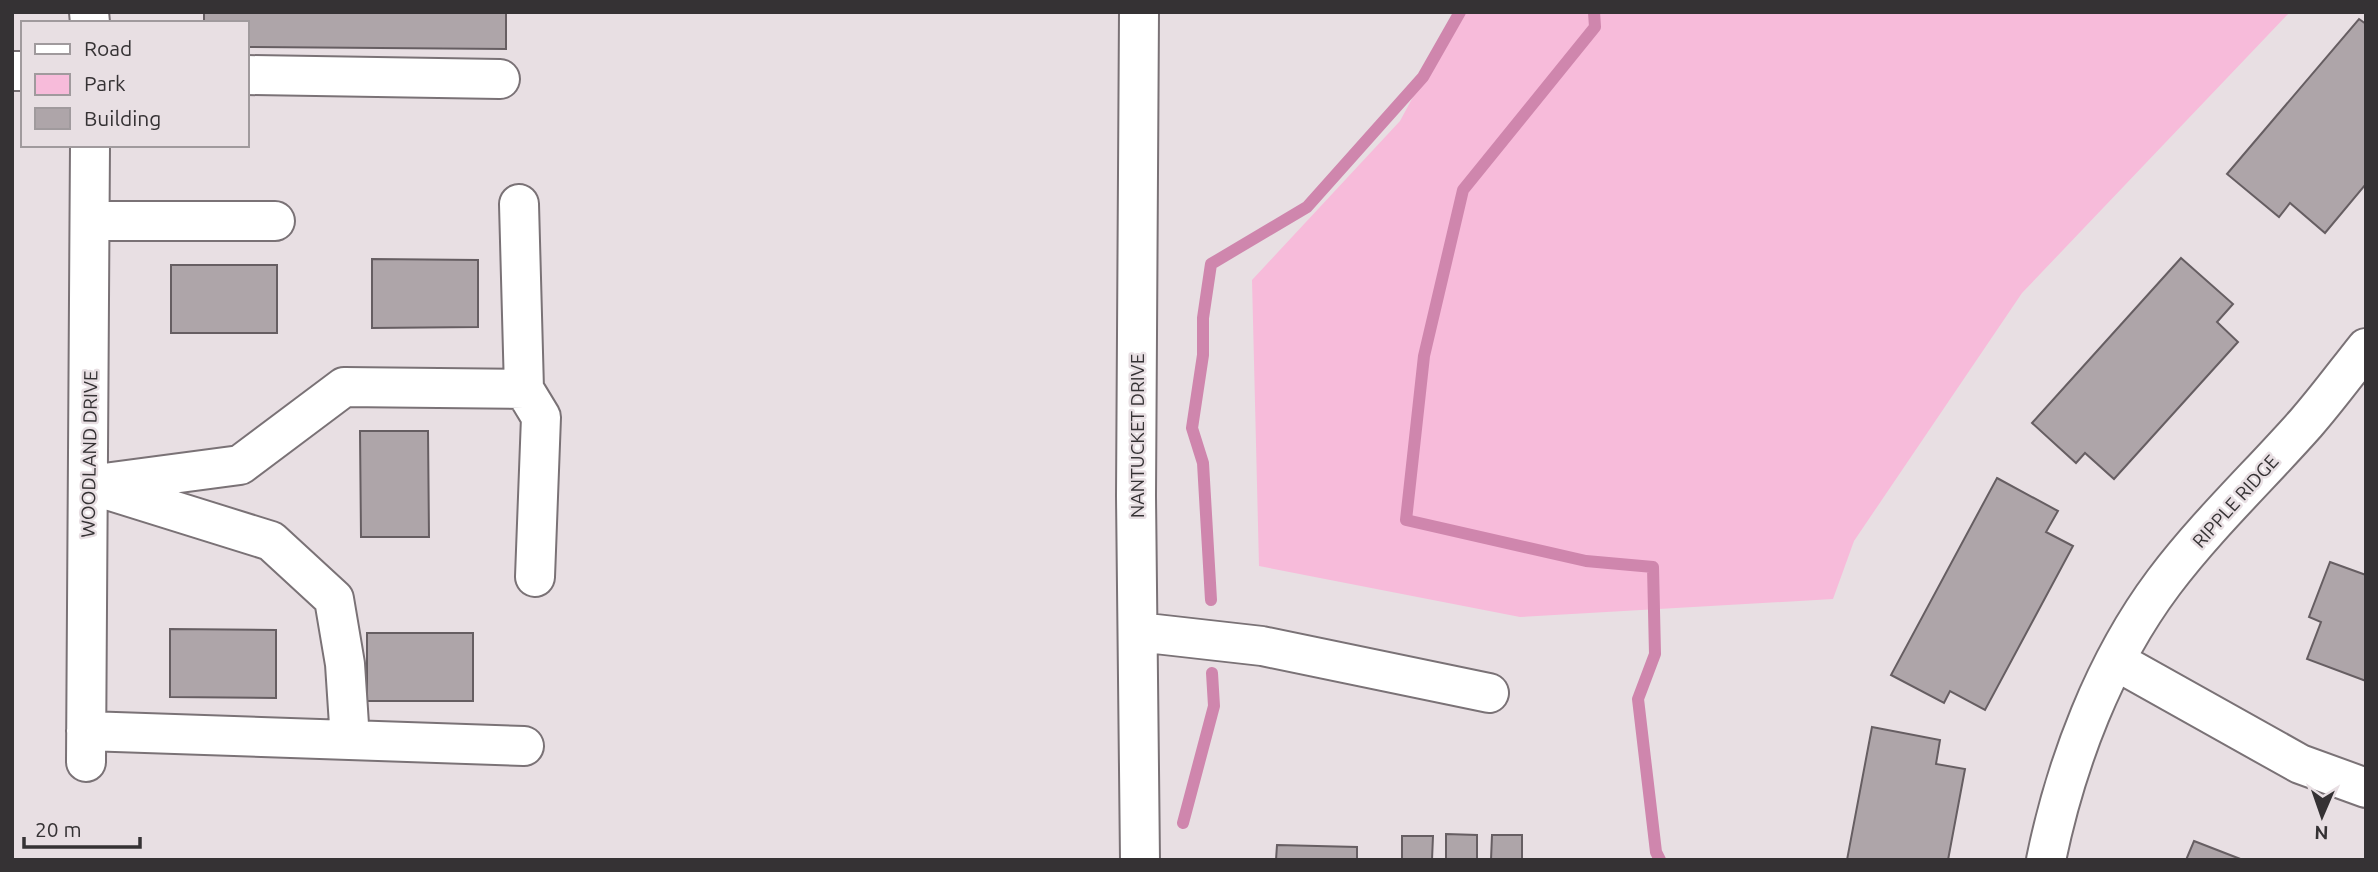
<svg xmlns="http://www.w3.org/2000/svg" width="2378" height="872" font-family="Ubuntu,sans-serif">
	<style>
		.green { fill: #f7bbda }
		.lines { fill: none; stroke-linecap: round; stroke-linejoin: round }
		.stream { stroke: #cf86ad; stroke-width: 12 }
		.building { fill: #aea5a9; stroke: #665e62; stroke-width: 2 }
		.minor-casing { stroke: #7a7276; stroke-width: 42 }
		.minor { stroke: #fff; stroke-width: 38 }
		.labels { text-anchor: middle; stroke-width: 5; stroke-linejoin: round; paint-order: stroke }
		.street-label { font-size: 19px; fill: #353234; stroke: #e8dfe3 }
	</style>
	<rect width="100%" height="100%" fill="#e8dfe3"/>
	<!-- green -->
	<path class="green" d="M 1459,12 L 2290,12 L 2022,293 L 1854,541 L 1833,599 L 1520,617 L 1259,566 L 1252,280 L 1400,121 Z"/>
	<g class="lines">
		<!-- stream -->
		<path class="stream" d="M 1594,12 L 1595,27 L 1463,190 L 1424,356 L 1406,520 L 1586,561 L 1653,567 L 1655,654 L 1638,699 L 1656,852 L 1660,860
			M 1211,600 L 1203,463 L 1192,428 L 1203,355 L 1203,318 L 1211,264 L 1307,207 L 1423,77 L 1460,12
			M 1183,823 L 1214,706 L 1212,673"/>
	</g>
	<!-- building -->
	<path class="building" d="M 204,12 L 506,12 L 506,49 L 247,47 L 247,23 L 204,23 Z
		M 2359,19 L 2366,24 L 2366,184 L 2325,233 L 2290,203 L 2279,217 L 2227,174 Z
		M 2181,258 L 2233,304 L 2217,322 L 2238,342 L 2114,479 L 2085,453 L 2076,463 L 2032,423 Z
		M 372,259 L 478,260 L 478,327 L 372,328 Z
		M 171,265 L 277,265 L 277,333 L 171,333 Z
		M 360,431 L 428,431 L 429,537 L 361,537 Z
		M 1997,478 L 2058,511 L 2046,532 L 2073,546 L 1985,710 L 1950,691 L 1944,703 L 1891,675 Z
		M 2330,562 L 2366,575 L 2366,681 L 2307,659 L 2321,622 L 2309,617 Z
		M 170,629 L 276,630 L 276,698 L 170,697 Z
		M 367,633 L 473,633 L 473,701 L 367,701 Z
		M 1872,727 L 1940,740 L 1936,764 L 1965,769 L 1948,860 L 1847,860 Z
		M 1446,834 L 1477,835 L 1477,860 L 1446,860 Z
		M 1492,835 L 1522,835 L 1522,860 L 1491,860 Z
		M 1402,836 L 1433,836 L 1432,860 L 1402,860 Z
		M 2194,841 L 2243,860 L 2186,860 Z
		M 1277,845 L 1357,847 L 1357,860 L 1276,860 Z"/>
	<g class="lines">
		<!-- minor casing -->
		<g class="minor-casing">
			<path id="minor" d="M 89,12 L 90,23
				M 1139,12 L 1136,496 L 1140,860
				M 12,71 L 23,71
				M 247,75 L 500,79
				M 519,204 L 524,389
				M 90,221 L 275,221
				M 89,485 L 240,465 L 344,387 L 524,389 L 541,417 L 535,577
				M 101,488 L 271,541 L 334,599 L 345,664 L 350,740
				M 1138,632 L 1262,646 L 1489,693
				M 2116,661 L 2300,764 L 2366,788
				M 86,731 L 524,746
				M 86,762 L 90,145
				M 2046,860 C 2066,763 2104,662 2164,582 C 2207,525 2259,476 2306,423 C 2327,399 2346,373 2366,348"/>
		</g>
		<!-- minor -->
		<use href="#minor" class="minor"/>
	</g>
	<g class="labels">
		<!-- street labels -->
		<g class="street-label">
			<text transform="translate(1137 436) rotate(-90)" y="7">NANTUCKET DRIVE</text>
			<text transform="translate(89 454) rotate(-89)" y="7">WOODLAND DRIVE</text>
			<text transform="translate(2235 501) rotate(-48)" y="7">RIPPLE RIDGE</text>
		</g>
	</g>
	<!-- border -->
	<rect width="2378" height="872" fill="none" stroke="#353234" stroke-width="28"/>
	<!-- legend -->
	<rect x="21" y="21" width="228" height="126" fill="#e8dfe3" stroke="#a09a9d" stroke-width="2"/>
	<rect x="35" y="44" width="35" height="10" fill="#ffffff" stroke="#a09a9d" stroke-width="2"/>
	<text x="84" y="56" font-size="21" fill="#353234">Road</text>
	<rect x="35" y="74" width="35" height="21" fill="#f7bbda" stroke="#a09a9d" stroke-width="2"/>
	<text x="84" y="91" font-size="21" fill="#353234">Park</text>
	<rect x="35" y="108" width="35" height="21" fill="#aea5a9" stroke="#a09a9d" stroke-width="2"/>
	<text x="84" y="126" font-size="21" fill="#353234">Building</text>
	<!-- north arrow -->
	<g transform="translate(2322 816) rotate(182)" stroke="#e8dfe3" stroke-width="5" paint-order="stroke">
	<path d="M0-5L12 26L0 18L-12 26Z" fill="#353234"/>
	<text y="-10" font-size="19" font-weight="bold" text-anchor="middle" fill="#353234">N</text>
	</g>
	<!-- scale -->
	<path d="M24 837v10h116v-10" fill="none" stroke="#353234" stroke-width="3.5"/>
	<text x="35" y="837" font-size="21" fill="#353234" stroke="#e8dfe3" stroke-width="5" paint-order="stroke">20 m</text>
</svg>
